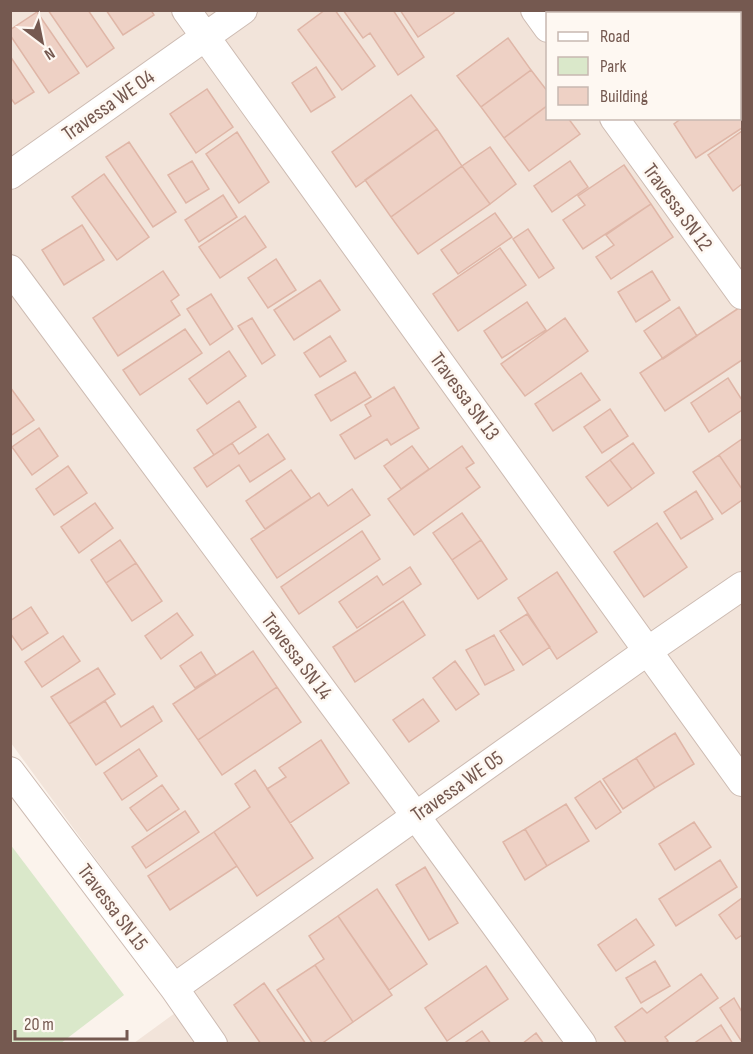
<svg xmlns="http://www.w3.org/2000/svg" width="753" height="1054" font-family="'Sofia Sans Condensed',sans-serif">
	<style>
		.residential { fill: #f2e4da; fill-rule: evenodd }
		.green { fill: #dae8ca }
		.building { fill: #eed1c5; stroke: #dfb6a7; stroke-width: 1.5 }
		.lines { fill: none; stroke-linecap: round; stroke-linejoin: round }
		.minor-casing { stroke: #cdbbb2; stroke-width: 30 }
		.minor { stroke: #fff; stroke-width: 28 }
		.labels { text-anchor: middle; stroke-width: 5; stroke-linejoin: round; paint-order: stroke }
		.street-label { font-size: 21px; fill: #755950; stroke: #fef8f2 }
	</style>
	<rect width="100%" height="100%" fill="#fbf3ec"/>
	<!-- residential -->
	<path class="residential" d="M 11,11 L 742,11 L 742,1043 L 134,1043 L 197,997 L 11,743 ZM 548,14 L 740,14 L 740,118 L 548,118 Z"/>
	<!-- green -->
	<path class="green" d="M 10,844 L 124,995 L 61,1043 L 11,1043 Z"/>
	<!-- building -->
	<path class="building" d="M 48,10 L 88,10 L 114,48 L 87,67 Z
		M 106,10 L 151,10 L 154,15 L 123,35 Z
		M 325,10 L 335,10 L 375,66 L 342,90 L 298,30 Z
		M 343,10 L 393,10 L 424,57 L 398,75 L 370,33 L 363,38 Z
		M 400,10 L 453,10 L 454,13 L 418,37 Z
		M 637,10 L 677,10 L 673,14 L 639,14 Z
		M 37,12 L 79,73 L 49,93 L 10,35 L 10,30 Z
		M 508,38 L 531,70 L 481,107 L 457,76 Z
		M 10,56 L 34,92 L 15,104 L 10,97 Z
		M 316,67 L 335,97 L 311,112 L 292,83 Z
		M 531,70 L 548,92 L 548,105 L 504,138 L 481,107 Z
		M 207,89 L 233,127 L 196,153 L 170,114 Z
		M 411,95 L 437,129 L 356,187 L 332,152 Z
		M 742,97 L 742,128 L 696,158 L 674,124 L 682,118 L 740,118 L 740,99 Z
		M 548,105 L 548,118 L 568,118 L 580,134 L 529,171 L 504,138 Z
		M 437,129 L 462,166 L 391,217 L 365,180 Z
		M 742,131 L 742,184 L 733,191 L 708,155 Z
		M 237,132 L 269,182 L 239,203 L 206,154 Z
		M 129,142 L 176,212 L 153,227 L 106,157 Z
		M 490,147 L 516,184 L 490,204 L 462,166 Z
		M 192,161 L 209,189 L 186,203 L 168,175 Z
		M 570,161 L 588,187 L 552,212 L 534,186 Z
		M 624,165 L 651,204 L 583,249 L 563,220 L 585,205 L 578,196 Z
		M 462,166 L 490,204 L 418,254 L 391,217 Z
		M 104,174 L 149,237 L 117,260 L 72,197 Z
		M 223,195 L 237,217 L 199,242 L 185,220 Z
		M 651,204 L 673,237 L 611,279 L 596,257 L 614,245 L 606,235 Z
		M 495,213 L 512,237 L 458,274 L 441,250 Z
		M 245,216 L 266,247 L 220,278 L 199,247 Z
		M 82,225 L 104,260 L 64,285 L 42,250 Z
		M 528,229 L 554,268 L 539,278 L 513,239 Z
		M 500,248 L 526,285 L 458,331 L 433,294 Z
		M 276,259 L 296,290 L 268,308 L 248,278 Z
		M 163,271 L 179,295 L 171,301 L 180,315 L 118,356 L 93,318 Z
		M 652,271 L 670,300 L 636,322 L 618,292 Z
		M 320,280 L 340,310 L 294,340 L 274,310 Z
		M 211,294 L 233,329 L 210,345 L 187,309 Z
		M 527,302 L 546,330 L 502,358 L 484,331 Z
		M 742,306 L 742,360 L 665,411 L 640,373 Z
		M 679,307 L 697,336 L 663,359 L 644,331 Z
		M 252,318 L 275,355 L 262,364 L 238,326 Z
		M 565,318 L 588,351 L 525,396 L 501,364 Z
		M 185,329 L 202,353 L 140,395 L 123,370 Z
		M 330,336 L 346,361 L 320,377 L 304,353 Z
		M 229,351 L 246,376 L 207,404 L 189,379 Z
		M 355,372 L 371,397 L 331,421 L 315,395 Z
		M 581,373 L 600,400 L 553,431 L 535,404 Z
		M 728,378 L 742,400 L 742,410 L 709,432 L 691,403 Z
		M 10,387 L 34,420 L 10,436 Z
		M 394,387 L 419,428 L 391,445 L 387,439 L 355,459 L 340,435 L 371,416 L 365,405 Z
		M 239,401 L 256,427 L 214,455 L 197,430 Z
		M 610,409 L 628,436 L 602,453 L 584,427 Z
		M 39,428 L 58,456 L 32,475 L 12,447 Z
		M 268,434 L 285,459 L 250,482 L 239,465 L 207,487 L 194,468 L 232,443 L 239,454 Z
		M 742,439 L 742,489 L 719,455 Z
		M 633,443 L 654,473 L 632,489 L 610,460 Z
		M 412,446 L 429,469 L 401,489 L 384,466 Z
		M 462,446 L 474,463 L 466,468 L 480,487 L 414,535 L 388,499 Z
		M 719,455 L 742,489 L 742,500 L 722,514 L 693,472 Z
		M 610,460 L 632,489 L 608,506 L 586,477 Z
		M 68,466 L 87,493 L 54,515 L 36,489 Z
		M 291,470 L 311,498 L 265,529 L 246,501 Z
		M 352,489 L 370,515 L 277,578 L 251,539 L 319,493 L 328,506 Z
		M 696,491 L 713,519 L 681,539 L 664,512 Z
		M 95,503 L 113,528 L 79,553 L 61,527 Z
		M 462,513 L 481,540 L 452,560 L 433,533 Z
		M 657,523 L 687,567 L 644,597 L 614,552 Z
		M 362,531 L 380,559 L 299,614 L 281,587 Z
		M 120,540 L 136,563 L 106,583 L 91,560 Z
		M 481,540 L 507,579 L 478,599 L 452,560 Z
		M 136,563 L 162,601 L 132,621 L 106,583 Z
		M 410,567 L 421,584 L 357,628 L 339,602 L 377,576 L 383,585 Z
		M 557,572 L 597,632 L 557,659 L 518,598 Z
		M 403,601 L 425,635 L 355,682 L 333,647 Z
		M 31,607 L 48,633 L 22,650 L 10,633 L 10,621 Z
		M 177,613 L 193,635 L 161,659 L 145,636 Z
		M 527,614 L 550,647 L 523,665 L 500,631 Z
		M 494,635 L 514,670 L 485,685 L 466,650 Z
		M 63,636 L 80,661 L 42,687 L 25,662 Z
		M 253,651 L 277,687 L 198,740 L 173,704 Z
		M 201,652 L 216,675 L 195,688 L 180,666 Z
		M 455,661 L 479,694 L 456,710 L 433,678 Z
		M 98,668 L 115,694 L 69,724 L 51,697 Z
		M 277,687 L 301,722 L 222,775 L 198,740 Z
		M 423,699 L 439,721 L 409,742 L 393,720 Z
		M 105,701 L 121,727 L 153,706 L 162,721 L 96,765 L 69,724 Z
		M 675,733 L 694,764 L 655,788 L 636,758 Z
		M 321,740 L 349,783 L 290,823 L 267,789 L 286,777 L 279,768 Z
		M 139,749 L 157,776 L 122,800 L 104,773 Z
		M 636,758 L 655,788 L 623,809 L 603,779 Z
		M 255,770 L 313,858 L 257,896 L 214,832 L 250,807 L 235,784 Z
		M 600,781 L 621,812 L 596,829 L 575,798 Z
		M 162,785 L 179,809 L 147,831 L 130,808 Z
		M 566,804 L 589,841 L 547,866 L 525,829 Z
		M 185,811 L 199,832 L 146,868 L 132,847 Z
		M 694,822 L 711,847 L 675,870 L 659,844 Z
		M 525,829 L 547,866 L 525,880 L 503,842 Z
		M 214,832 L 237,866 L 170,910 L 148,876 Z
		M 720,860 L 737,887 L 676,926 L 659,899 Z
		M 425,867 L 458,923 L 429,940 L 396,885 Z
		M 377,889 L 427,964 L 389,990 L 338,916 Z
		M 742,898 L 742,935 L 736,939 L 719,915 Z
		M 338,916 L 392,995 L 353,1022 L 315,965 L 324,959 L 309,936 Z
		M 636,919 L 654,945 L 616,971 L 598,945 Z
		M 655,961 L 670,986 L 641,1003 L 626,978 Z
		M 315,965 L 353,1022 L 321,1044 L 313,1044 L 277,990 Z
		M 486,966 L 508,999 L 447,1041 L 425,1008 Z
		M 701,974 L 718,998 L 665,1037 L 668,1041 L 664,1044 L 627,1044 L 615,1027 L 642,1008 L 647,1013 Z
		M 264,983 L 306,1044 L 261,1044 L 234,1005 Z
		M 734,998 L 742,1012 L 742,1042 L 720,1008 Z
		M 721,1025 L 733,1044 L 693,1044 Z
		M 482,1031 L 491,1044 L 463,1044 Z
		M 536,1033 L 544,1044 L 522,1044 Z"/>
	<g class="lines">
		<!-- minor casing -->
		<g class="minor-casing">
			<path id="minor" d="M 186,10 L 742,782
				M 535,10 L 548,28
				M 614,118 L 742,295
				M 10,175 L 243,10
				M 10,269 L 415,815 L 582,1044
				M 10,771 L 174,988 L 213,1044
				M 174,988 L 649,650 L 742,586"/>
		</g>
		<!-- minor -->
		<use href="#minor" class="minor"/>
	</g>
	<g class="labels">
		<!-- street labels -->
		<g class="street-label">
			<text transform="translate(108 105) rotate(-35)" y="7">Travessa WE 04</text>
			<text transform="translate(678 207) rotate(54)" y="7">Travessa SN 12</text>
			<text transform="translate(465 396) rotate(54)" y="7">Travessa SN 13</text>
			<text transform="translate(297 656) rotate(53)" y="7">Travessa SN 14</text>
			<text transform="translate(457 786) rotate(-35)" y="7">Travessa WE 05</text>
			<text transform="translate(113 907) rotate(53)" y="7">Travessa SN 15</text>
		</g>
	</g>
	<!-- border -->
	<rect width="753" height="1054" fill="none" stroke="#755950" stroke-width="24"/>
	<!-- legend -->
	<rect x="546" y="12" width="195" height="108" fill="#fef8f2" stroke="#c7b8b1" stroke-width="1.5"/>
	<rect x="558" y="32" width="30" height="9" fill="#ffffff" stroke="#c7b8b1" stroke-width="1.5"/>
	<text x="600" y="42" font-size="18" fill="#755950">Road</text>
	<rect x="558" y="57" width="30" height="18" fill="#dae8ca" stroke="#c7b8b1" stroke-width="1.5"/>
	<text x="600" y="72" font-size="18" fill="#755950">Park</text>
	<rect x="558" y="87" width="30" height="18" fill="#eed1c5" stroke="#c7b8b1" stroke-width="1.5"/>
	<text x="600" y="102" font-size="18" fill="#755950">Building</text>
	<!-- north arrow -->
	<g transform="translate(42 42) rotate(148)" stroke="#fef8f2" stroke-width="4.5" paint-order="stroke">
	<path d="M0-4.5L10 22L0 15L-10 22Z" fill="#755950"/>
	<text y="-9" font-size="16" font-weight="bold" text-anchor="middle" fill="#755950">N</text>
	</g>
	<!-- scale -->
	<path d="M15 1030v9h112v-9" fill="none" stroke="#755950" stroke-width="3"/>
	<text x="24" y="1030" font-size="18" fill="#755950" stroke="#fef8f2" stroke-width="4.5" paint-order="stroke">20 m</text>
</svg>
